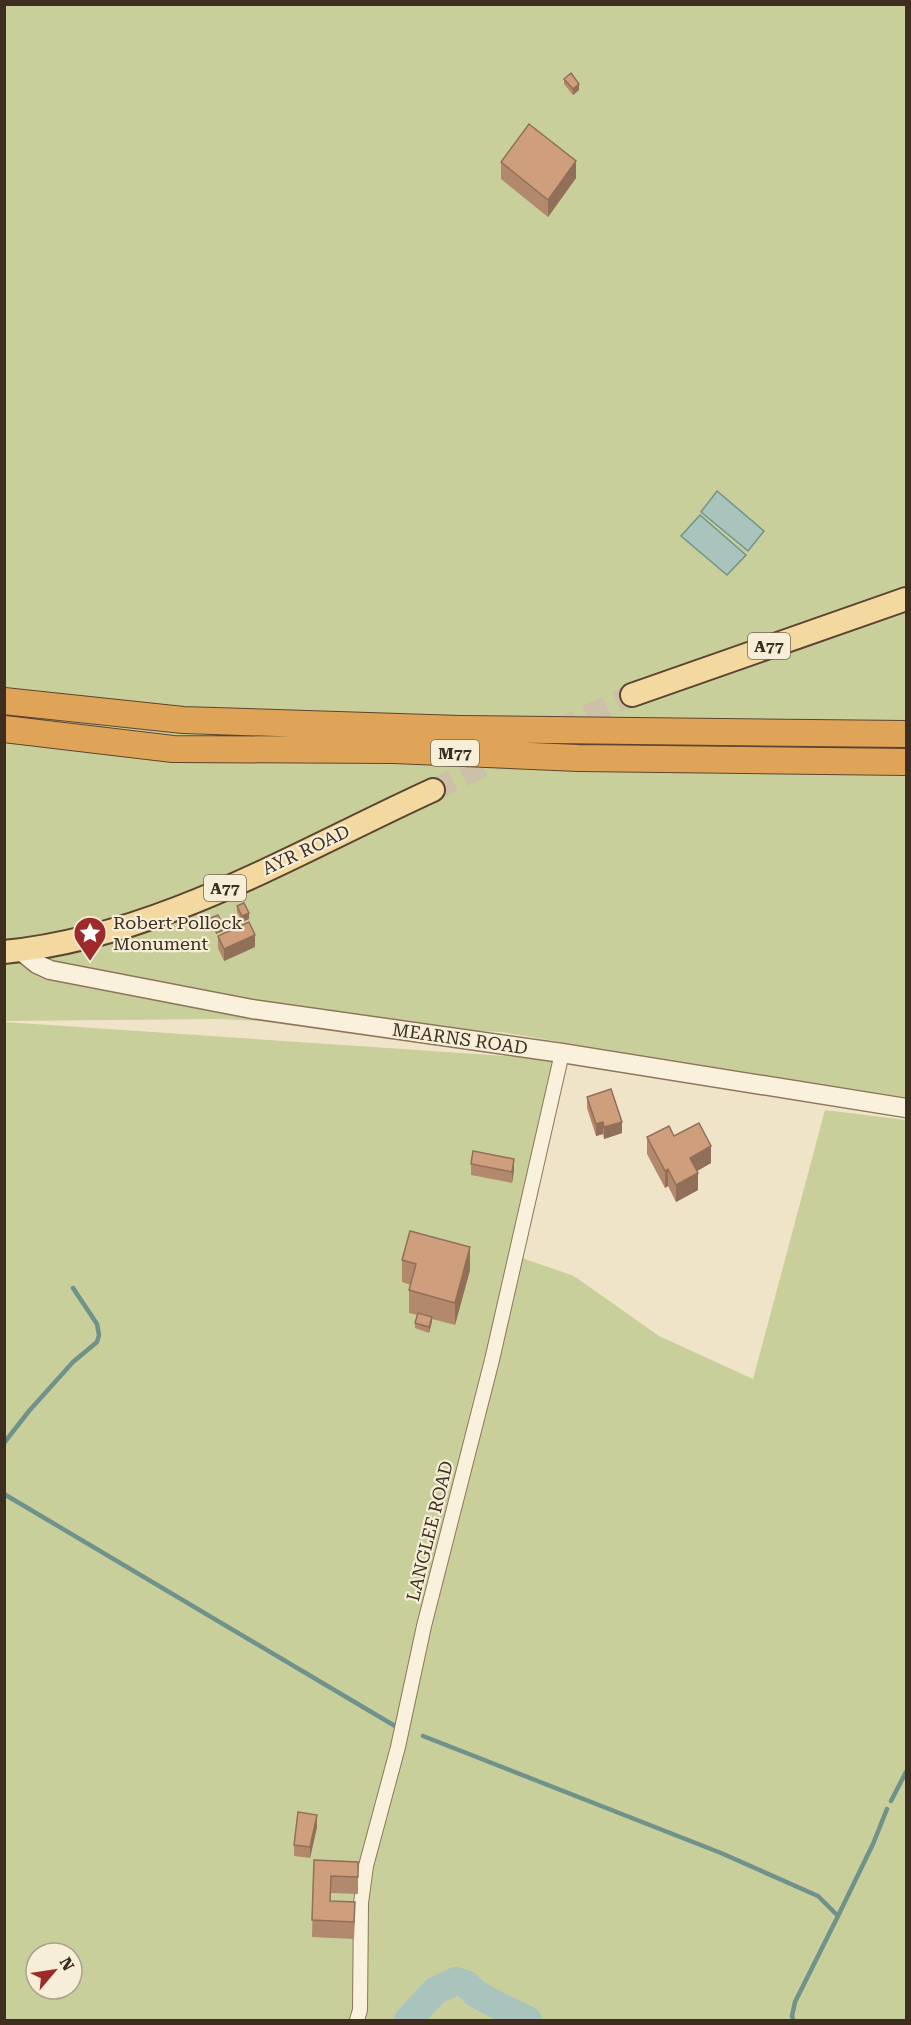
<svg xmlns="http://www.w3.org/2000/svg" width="911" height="2025" font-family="'Roboto Serif',serif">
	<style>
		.green { fill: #c9cf9b; fill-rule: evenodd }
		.water { fill: #a9c4bc; stroke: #6f938a; stroke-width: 1.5 }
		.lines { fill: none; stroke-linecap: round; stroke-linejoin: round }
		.stream { stroke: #6f938a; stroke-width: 4.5 }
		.river { stroke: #a9c4bc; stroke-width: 28 }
		.primary-tunnel { stroke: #ccc0a6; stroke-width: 22; stroke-dasharray: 22 11; stroke-linecap: butt }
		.minor-casing { stroke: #8d765c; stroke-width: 16 }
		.tertiary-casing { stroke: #8d765c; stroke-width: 21 }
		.primary-casing { stroke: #5b4430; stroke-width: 26 }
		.motorway-casing { stroke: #5b4430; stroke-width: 28 }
		.minor { stroke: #faf1dc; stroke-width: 14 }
		.tertiary { stroke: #faf1dc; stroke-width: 18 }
		.primary { stroke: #f3d9a0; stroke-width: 22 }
		.motorway { stroke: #e0a458; stroke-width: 26 }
		.wall { fill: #b2896c }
		.shaded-wall { fill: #916f58 }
		.building { fill: #cf9f7d; stroke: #916f58; stroke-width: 1.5 }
		.labels { text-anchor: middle; stroke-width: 4.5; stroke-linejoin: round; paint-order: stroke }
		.shield { fill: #f7eed8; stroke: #756857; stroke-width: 1.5 }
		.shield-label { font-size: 16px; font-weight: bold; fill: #3d2e20 }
		.street-label { font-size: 18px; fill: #3d2e20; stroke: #f7eed8 }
		.poi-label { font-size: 18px; fill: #3d2e20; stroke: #f7eed8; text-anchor: start }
	</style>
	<rect width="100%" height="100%" fill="#f0e4c8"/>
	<!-- green -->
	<path class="green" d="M 4,5 L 906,5 L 906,1098 L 501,1032 L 218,1019 L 5,1021 Z
		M 5,1022 L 564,1060 L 522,1258 L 574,1276 L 659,1336 L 753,1379 L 825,1110 L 906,1120 L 906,2020 L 5,2020 ZM 36,1953 L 72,1953 L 72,1989 L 36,1989 Z"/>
	<!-- water -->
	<path class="water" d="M 717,491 L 764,531 L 748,551 L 701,512 Z
		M 700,515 L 746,555 L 727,575 L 681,536 Z"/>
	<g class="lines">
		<!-- stream -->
		<path class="stream" d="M 4,1443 L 29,1411 L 73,1362 L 97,1342 L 99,1335 L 97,1324 L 73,1288
			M 4,1494 L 395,1726
			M 423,1736 L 721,1853 L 818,1896 L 838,1916 L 795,2002 L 792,2016 L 793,2020
			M 891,1801 L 906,1772
			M 838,1916 L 873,1844 L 887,1809"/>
		<!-- river -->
		<path class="river" d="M 408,2020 L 435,1991 L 456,1981 L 466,1984 L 475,1993 L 491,2002 L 528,2020"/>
		<!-- primary-tunnel -->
		<path class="primary-tunnel" d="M 557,730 L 632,695
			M 433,790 L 508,754"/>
		<!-- minor casing -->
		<g class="minor-casing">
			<path id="minor" d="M 357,2020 L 360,2010 L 361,1903 L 366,1866 L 398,1747 L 424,1626 L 492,1360 L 562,1053"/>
		</g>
		<!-- tertiary casing -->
		<g class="tertiary-casing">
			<path id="tertiary" d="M 21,951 L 37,964 L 50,970 L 252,1009 L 562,1053 L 906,1108"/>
		</g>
		<!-- primary casing -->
		<g class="primary-casing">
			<path id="primary" d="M 632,695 L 906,599
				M 4,952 C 158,937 295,853 433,790"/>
		</g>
		<!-- motorway casing -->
		<g class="motorway-casing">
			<path id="motorway" d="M 4,701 L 183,720 L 460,729 L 906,734
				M 4,729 L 173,749 L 394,750 L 578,758 L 906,762"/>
		</g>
		<!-- minor -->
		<use href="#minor" class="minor"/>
		<!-- tertiary -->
		<use href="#tertiary" class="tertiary"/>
		<!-- primary -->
		<use href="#primary" class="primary"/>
		<!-- motorway -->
		<use href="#motorway" class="motorway"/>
	</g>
	<!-- wall -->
	<path class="wall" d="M 564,79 L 579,90 L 573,95 L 564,84 Z
		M 501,162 L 576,178 L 548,217 L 501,179 Z
		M 237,906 L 249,919 L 242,922 L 237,912 Z
		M 211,918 L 223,931 L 216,934 L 211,924 Z
		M 218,936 L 255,947 L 224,961 L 218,948 Z
		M 587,1097 L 622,1133 L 604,1139 L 603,1134 L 596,1136 L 587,1108 Z
		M 674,1136 L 711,1163 L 697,1171 L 698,1190 L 676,1202 L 668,1186 L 665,1188 L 647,1154 L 647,1137 Z
		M 471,1164 L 514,1170 L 512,1183 L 471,1175 Z
		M 402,1260 L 470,1270 L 455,1325 L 432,1319 L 429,1333 L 415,1328 L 415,1323 L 417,1315 L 409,1313 L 409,1290 L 411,1285 L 402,1282 Z
		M 317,1827 L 310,1858 L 294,1856 L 294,1845 Z
		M 314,1860 L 358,1862 L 358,1894 L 331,1893 L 330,1901 L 355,1919 L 354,1939 L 312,1937 Z"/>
	<!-- shaded-wall -->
	<path class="shaded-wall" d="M 579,84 L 579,90 L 573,95 L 573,89 Z
		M 576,161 L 576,178 L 548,217 L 548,200 Z
		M 249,913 L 249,919 L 242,922 L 242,916 Z
		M 223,925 L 223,931 L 216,934 L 216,928 Z
		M 255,935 L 255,947 L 224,961 L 224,949 Z
		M 603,1122 L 603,1134 L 596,1136 L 596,1124 Z
		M 622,1122 L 622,1133 L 604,1139 L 604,1127 Z
		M 711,1146 L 711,1163 L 690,1175 L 690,1158 Z
		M 514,1159 L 514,1170 L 512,1183 L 512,1172 Z
		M 668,1169 L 668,1186 L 665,1188 L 665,1171 Z
		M 698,1173 L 698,1190 L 676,1202 L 676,1185 Z
		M 470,1247 L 470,1270 L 455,1325 L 455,1303 Z
		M 432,1317 L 432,1322 L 429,1333 L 429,1327 Z
		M 317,1815 L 317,1827 L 310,1858 L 310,1847 Z"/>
	<!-- building -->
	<path class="building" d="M 571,73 L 579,84 L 573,89 L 564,79 Z
		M 529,124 L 576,161 L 548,200 L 501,162 Z
		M 244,903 L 249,913 L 242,916 L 237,906 Z
		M 218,915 L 223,925 L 216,928 L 211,918 Z
		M 249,922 L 255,935 L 224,949 L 218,936 Z
		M 611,1089 L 622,1122 L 604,1127 L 603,1122 L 596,1124 L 587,1097 Z
		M 699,1123 L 711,1146 L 690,1158 L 698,1173 L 676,1185 L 668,1169 L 665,1171 L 647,1137 L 669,1126 L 674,1136 Z
		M 473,1151 L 514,1159 L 512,1172 L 471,1164 Z
		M 410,1231 L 470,1247 L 455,1303 L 409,1290 L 416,1264 L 402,1260 Z
		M 418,1313 L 432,1317 L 429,1327 L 415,1323 Z
		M 298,1812 L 317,1815 L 310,1847 L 294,1845 Z
		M 314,1860 L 358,1862 L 358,1877 L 331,1876 L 330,1901 L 355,1902 L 354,1922 L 312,1920 Z"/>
	<!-- icons -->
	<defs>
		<g id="sight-pin" transform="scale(1.725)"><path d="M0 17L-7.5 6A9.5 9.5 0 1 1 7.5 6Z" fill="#9e2a2b" stroke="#f7eed8"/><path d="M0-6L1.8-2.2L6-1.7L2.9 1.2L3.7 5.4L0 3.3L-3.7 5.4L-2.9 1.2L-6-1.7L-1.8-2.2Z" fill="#fff"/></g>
	</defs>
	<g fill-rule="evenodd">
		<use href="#sight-pin" x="90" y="933"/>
	</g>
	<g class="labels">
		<!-- shield labels -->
		<g class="shield">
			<rect x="748" y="633" width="42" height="26" rx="4.5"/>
			<rect x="431" y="740" width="48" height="26" rx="4.5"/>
			<rect x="204" y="875" width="42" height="26" rx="4.5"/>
		</g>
		<g class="shield-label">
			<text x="769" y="652">A77</text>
			<text x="455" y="759">M77</text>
			<text x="225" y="894">A77</text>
		</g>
		<!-- street labels -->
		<g class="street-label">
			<text transform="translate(306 850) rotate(-25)" y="6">AYR ROAD</text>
			<text transform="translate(460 1039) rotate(8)" y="6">MEARNS ROAD</text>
			<text transform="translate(430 1531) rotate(-76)" y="6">LANGLEE ROAD</text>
		</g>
		<!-- poi labels -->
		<g class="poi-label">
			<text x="113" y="929">Robert Pollock<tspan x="113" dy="21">Monument</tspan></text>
		</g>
	</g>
	<!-- border -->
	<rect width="911" height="2025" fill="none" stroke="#3d2e20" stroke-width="12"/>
	<!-- north arrow -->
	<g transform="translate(54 1971) rotate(61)"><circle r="28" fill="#f7eed8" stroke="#ada18e" stroke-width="1.5"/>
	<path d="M0-4.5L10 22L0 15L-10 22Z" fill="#9e2a2b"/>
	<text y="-9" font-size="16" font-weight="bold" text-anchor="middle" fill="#3d2e20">N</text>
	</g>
</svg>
